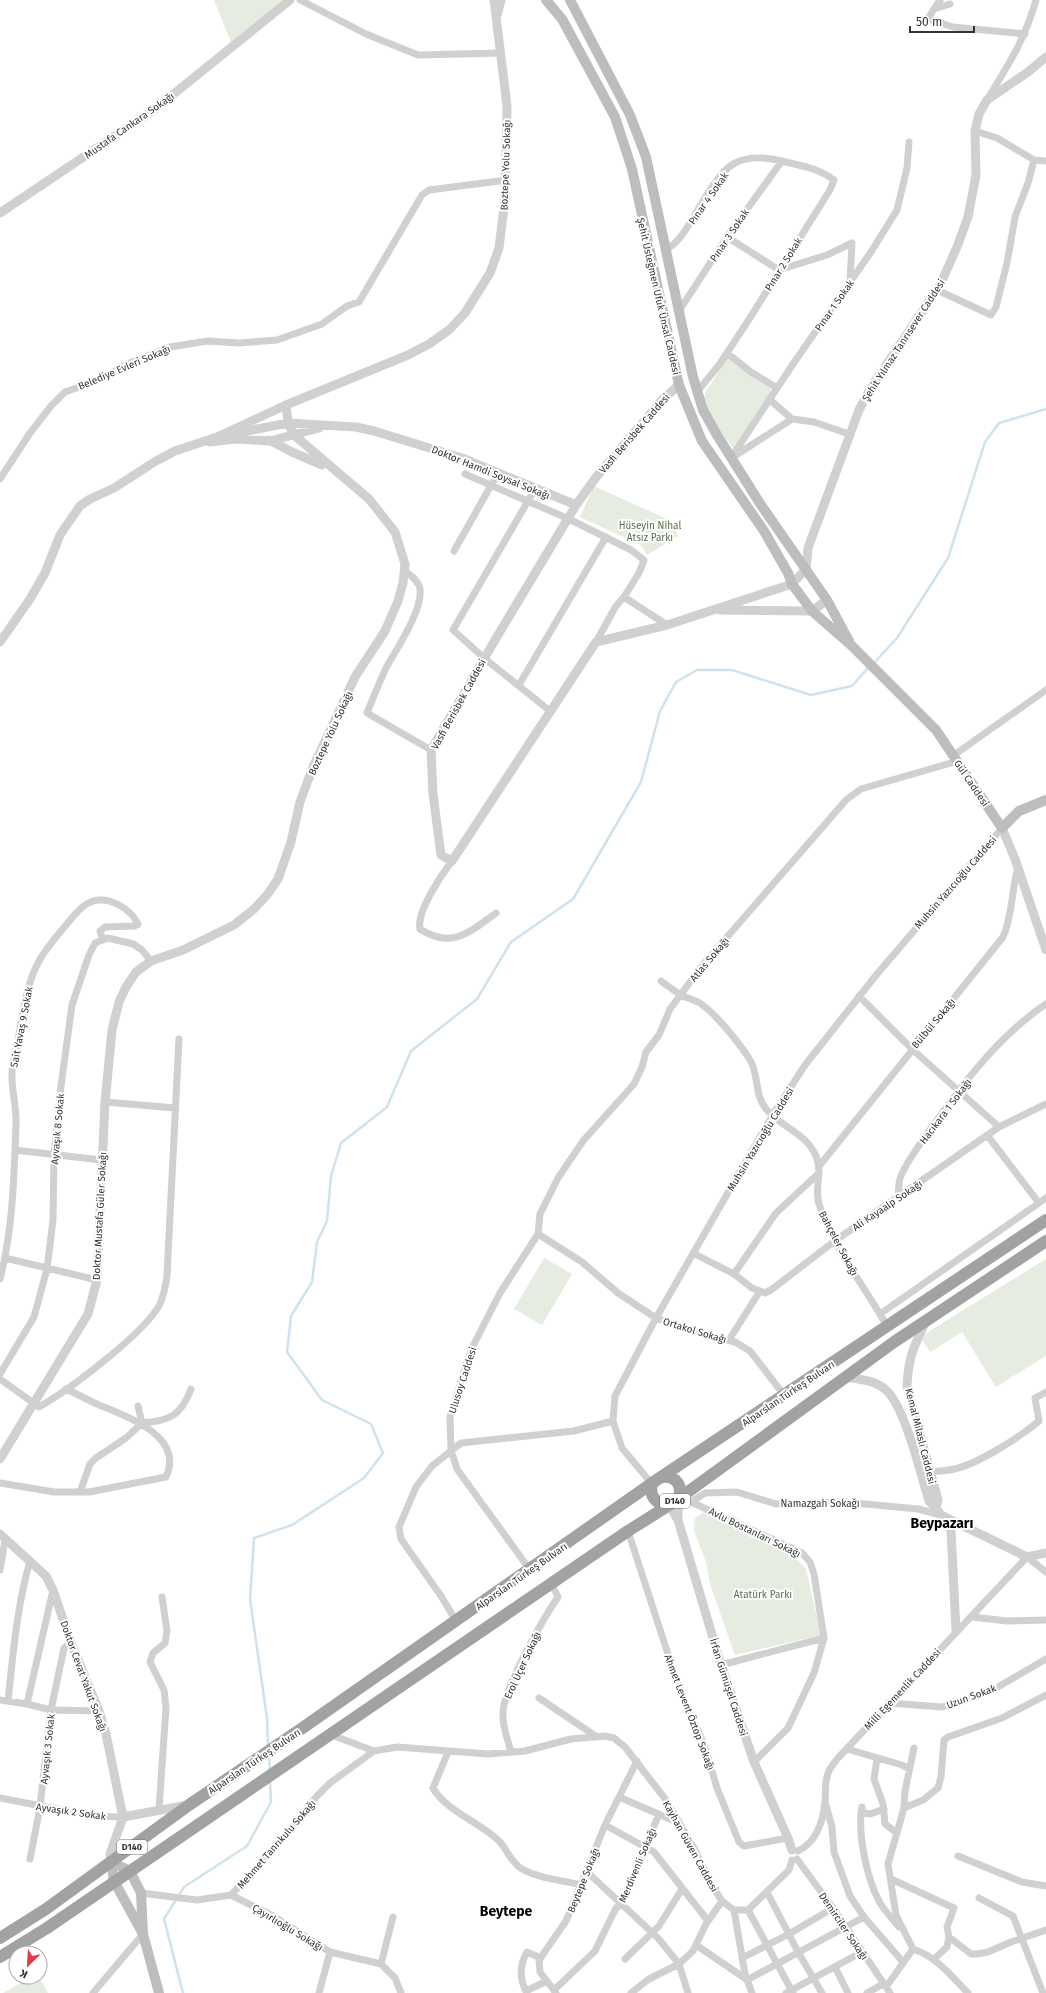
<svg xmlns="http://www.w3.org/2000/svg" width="1046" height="1993" font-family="'Fira Sans',sans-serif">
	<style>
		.green { fill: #e6ecdf }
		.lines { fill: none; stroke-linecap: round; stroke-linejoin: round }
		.stream { stroke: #cfe2ee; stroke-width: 2.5 }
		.minor { stroke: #d0d0d0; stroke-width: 7 }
		.tertiary { stroke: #d0d0d0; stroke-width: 9 }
		.secondary { stroke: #bdbdbd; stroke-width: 10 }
		.trunk { stroke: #a2a2a2; stroke-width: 12 }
		.labels { text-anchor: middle; stroke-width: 4; stroke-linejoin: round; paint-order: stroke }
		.shield { fill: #fff; stroke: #707070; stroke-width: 1 }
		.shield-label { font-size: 9px; font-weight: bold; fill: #333 }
		.street-label { font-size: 10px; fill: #333; stroke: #fff }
		.park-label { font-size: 10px; fill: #56703f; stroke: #fff }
		.district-label { font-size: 14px; font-weight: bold; fill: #000; stroke: #fff }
	</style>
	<rect width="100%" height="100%" fill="#fff"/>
	<!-- green -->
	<path class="green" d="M 214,0 L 283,0 L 231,42 Z
		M 728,357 L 772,390 L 747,429 L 733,448 C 724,435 701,409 705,393 Z
		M 594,486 L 669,520 L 678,536 L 647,555 L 641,545 L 580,517 Z
		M 544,1258 L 572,1274 L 542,1325 L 514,1309 Z
		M 1046,1259 L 1046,1356 L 996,1387 L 962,1332 L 930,1352 L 920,1337 Z
		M 704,1512 L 716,1516 L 718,1519 L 795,1557 L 806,1569 L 821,1635 L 735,1655 L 710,1584 L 706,1562 L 694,1531 L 695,1518 Z
		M 31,1977 L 39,1977 L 48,1993 L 3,1993 Z"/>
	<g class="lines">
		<!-- stream -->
		<path class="stream" d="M 873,664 L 897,638 L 948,558 L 985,442 L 999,423 L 1046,409
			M 268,1747 L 267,1718 L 250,1599 L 254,1538 L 292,1525 L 364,1478 L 383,1453 L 371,1424 L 322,1400 L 287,1352 L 291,1316 L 312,1282 L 317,1242 L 327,1221 L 331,1176 L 341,1143 L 387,1107 L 411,1051 L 477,999 L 511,942 L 573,899 L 641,782 L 660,711 L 676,682 L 697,670 L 732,670 L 811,695 L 852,686 L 869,667
			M 269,1756 L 270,1771
			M 183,1993 L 164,1919 L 184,1887 L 247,1846 L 271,1802 L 270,1780"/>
		<!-- minor -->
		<path class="minor" d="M 300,0 L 366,34 L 418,55 L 500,53
			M 950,4 L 934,9 L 928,19 L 953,27 L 1025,34
			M 934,9 L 940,0
			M 988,98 C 1009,64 1025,39 1036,0
			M 975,131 L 997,138 L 1034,160 L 1046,161
			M 727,237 L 779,270 L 827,255 L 852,243 L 850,282
			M 666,250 C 680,241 684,232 693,218 C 702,203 719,171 735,163 C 750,155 771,158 786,162 C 803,166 820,169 834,180 L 830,190 L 748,321 L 719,365 L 697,392
			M 937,290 L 991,315 L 996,307 L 1007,263 L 1015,217 L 1028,183 L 1034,160
			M 679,311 L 729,234 L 782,161
			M 727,353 L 751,372 L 777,388
			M 769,399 L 792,419
			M 733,457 L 792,419 L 814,422 L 849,434
			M 731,458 L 795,361 L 871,252 L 897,210 L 907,168 L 909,142
			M 465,474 L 569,519 L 631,550 L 644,560 L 639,573 L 624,597 L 667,625
			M 0,479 L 30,433 L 51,406 L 65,392 L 102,379 L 125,365 L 170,347 L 208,341 L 239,343 L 277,340 L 322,324 L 347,306 L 359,302 L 422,195 L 429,190 L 507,180
			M 535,489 L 453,630 L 484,658 L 550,711
			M 454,551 L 498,473
			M 405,571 C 411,576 419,581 420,589 C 423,610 396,650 386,668 C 379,683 373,698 367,713 L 431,750
			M 596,642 L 616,606 L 624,597
			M 519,685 L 606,537
			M 954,755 L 1046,690
			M 452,861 C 442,874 416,912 420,929 C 452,950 471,931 496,913
			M 661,981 C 667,985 674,991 681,995 C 686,998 692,999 698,1002 C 714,1011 740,1044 750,1060 C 759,1074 754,1094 766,1109 C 781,1127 806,1133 816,1156 C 823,1172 814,1189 819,1204 C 834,1248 864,1286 887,1326
			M 859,996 L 912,1049 L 999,1127
			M 105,1102 L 175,1108
			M 15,1150 L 101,1160
			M 820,1165 L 1003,937 C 1013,915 1011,891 1018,868
			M 898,1198 C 899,1191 898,1182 901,1176 C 908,1159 921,1143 932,1127 C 964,1082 1000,1035 1046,1004
			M 1039,1203 L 1046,1198
			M 538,1234 L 582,1262 L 618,1293 L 656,1318 L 700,1333 L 735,1342 L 750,1351 L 784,1395
			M 693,1253 L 734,1274 L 752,1288 L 765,1293 L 771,1290 L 836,1240 L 999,1127 L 1046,1104
			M 5,1258 L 97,1280
			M 734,1274 L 776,1213 L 819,1173
			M 0,1279 C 13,1229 14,1176 16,1124 C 17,1107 11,1090 12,1072 C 13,1061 16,1050 18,1040 C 23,1013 26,985 39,961 C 46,948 57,936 66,925 C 74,916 81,905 93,901 C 110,897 130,908 138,924 L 135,926 L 105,927 L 100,931 L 103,940
			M 880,1314 L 1039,1203 L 987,1135
			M 729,1340 L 760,1291
			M 0,1374 L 34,1317 L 47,1269 L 53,1220 L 54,1155 L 61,1086 L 72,1005 L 89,955 L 95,943 L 108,938 L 133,944 L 142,950 L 151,961
			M 0,1379 L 39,1407 C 69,1390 145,1333 160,1304 C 164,1294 166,1285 167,1275 L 179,1039
			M 138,1406 L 142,1423
			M 929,1472 C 937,1471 946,1471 954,1469 C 978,1464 1020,1437 1039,1421 L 1035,1398 L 1046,1392
			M 0,1483 L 54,1492 L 89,1492 L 166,1477 C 185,1436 126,1416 99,1405 C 88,1400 77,1394 66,1389
			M 652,1484 L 622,1448 L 613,1421 L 615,1396 L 656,1318 L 772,1116 L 805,1065 L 877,974 L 1002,828
			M 80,1492 L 90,1464 L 96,1458 L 126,1438 L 142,1423 C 169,1421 181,1416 191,1389
			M 689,1501 L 691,1502 L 705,1493 L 737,1492 L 776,1504 L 844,1502 L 918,1509 L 941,1515
			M 691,1502 L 802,1553 L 810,1562 L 814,1574 L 824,1638 L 814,1673 L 788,1728 L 754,1762
			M 628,1531 L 679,1688 L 705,1747 L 717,1788 L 739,1842 L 744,1846 L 788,1838
			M 0,1570 L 5,1540
			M 530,1570 L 457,1469 L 451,1450 L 450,1417 L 471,1350 L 500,1293 L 538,1234 L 540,1214 L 558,1178 L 583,1141 L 634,1084 L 642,1067 L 646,1052 L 659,1035 L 670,1009 L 702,966 L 846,800 L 861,789 L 958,761
			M 972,1617 L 1007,1621 L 1046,1620
			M 456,1621 L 441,1596 L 401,1539 L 399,1527 L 416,1487 L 432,1466 L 461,1443 L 574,1431 L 613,1421
			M 721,1665 L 824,1638
			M 539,1698 L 597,1737
			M 0,1700 L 27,1704 L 51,1710 L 99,1711
			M 8,1701 C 13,1654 17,1606 30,1561
			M 888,1703 L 942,1707 L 991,1691 L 1046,1659
			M 27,1704 L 53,1590
			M 329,1734 L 374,1751 L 397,1747 L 488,1754 L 525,1751 L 571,1739 L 605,1736 L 614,1738 L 625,1747 L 666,1800 L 694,1848 L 711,1884 L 722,1901 L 734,1910 L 748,1910 L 789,1870 L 792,1860
			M 847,1749 L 902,1765 L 909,1769
			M 448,1752 L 433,1788 C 445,1810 481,1823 499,1841 C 508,1850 510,1862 522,1869 C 540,1879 561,1880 581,1885
			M 511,1752 C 508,1740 502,1726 503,1713 C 503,1689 543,1619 558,1597 L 551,1583
			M 877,1758 L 874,1779 L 883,1804 L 885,1824 L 897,1833
			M 619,1797 L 679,1823
			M 0,1798 L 93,1816 L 123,1817
			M 826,1805 L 832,1827 L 834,1852 L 850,1896 L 864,1917 L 903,1962
			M 862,1807 C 857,1832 867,1880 880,1903 C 885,1911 892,1919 899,1927
			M 904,1808 L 905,1791 L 914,1748
			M 159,1809 L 166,1708 L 164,1690 L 150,1662 L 153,1653 L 165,1643 L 167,1631 L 162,1597
			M 861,1812 L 870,1814 L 884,1809
			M 605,1825 L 654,1852 L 708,1921
			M 798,1851 C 817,1842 823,1822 825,1802 C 826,1792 824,1780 829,1771 C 831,1766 835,1762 838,1758 L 1027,1557 L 1046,1572
			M 958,1856 L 1022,1882 L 1046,1886
			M 30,1859 L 40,1807 L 51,1710 L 64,1648 L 71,1643
			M 797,1859 L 833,1908 L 890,1993
			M 586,1871 L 658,1938 L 679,1964 L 688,1993
			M 891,1879 L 954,1908 L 947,1927 L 949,1937 L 947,1947 L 934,1959
			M 767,1892 L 798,1952 L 822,1993
			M 141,1893 L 197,1900 L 231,1895 L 275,1848 L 316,1797 L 330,1783 L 374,1751
			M 231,1895 L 273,1916 L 330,1952 L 381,1964 L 395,1978 L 401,1993
			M 979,1898 L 1013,1916 L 1043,1993
			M 734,1910 L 745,1974 L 752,1993
			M 748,1910 L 793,1993
			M 949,1937 L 971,1954 L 977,1954 L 988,1952 L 1011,1942 L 1046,1930
			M 696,1945 L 746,1979
			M 913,1949 L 896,1915 L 888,1864 L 904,1808 L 923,1800 L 938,1788 L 941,1777 L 944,1740 L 948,1737 L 1002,1718 L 1046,1695
			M 913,1949 C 937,1957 950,1975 968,1993
			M 742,1958 L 789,1934 L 833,1908
			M 625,1959 L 659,1926 L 682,1889
			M 381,1964 L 393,1917
			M 835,1967 L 848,1993
			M 747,1980 L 864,1917
			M 886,1987 L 913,1949
			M 554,1990 L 595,1951 L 616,1908 L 622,1904 L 659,1814
			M 526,1991 L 547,1981
			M 93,1993 L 143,1934
			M 319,1993 L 330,1952
			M 527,1993 C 519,1979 519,1966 527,1952 L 541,1958
			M 556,1993 L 540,1972 L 539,1960 L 566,1921 L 605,1825 L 637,1761
			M 631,1993 L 649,1979 L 679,1964 L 693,1951 L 706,1924 L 722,1901
			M 786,1993 L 862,1952
			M 867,1993 L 883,1984"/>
		<!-- tertiary -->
		<path class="tertiary" d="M 497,15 L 501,0
			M 0,213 L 155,109 L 290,0
			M 679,385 L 663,399 L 597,476 L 576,505 L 495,640 L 431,750 L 433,794 L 441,855 L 452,861 L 596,642 L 667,625 L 792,584 L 806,569 L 808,548 L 859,410 L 872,386 L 940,285 L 957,247 L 968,217 L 976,175 L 975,131 L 979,114 L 987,100 L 1028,72 L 1046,57
			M 232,434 L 288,423 L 356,427 L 374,431 L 462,458 L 576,505
			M 269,440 L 292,452 L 322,465
			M 210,442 L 235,439 L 270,441 L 319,428
			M 720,610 L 812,611 L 827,600
			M 0,642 L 30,599 L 45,573 L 60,535 L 66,526 L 80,506 L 90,499 L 114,488 L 156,461 L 175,451 L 217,437 L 286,405 L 408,355 L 429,344 L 449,330 L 465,313 L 490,273 L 499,248 L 505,199 L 507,106 L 494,0
			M 1002,828 L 1015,859 L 1046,950
			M 926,1321 C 914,1345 908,1359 907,1386 L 938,1500 L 936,1508
			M 845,1377 C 859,1379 875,1380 886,1390 C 905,1407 921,1475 929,1501 L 936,1508 L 951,1530 L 956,1631
			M 0,1459 L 88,1314 L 97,1280 L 105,1102 L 112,1030 L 119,1002 L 126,987 L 136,972 L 151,961 L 183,950 L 234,925 L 254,909 L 267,895 L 278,879 L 291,842 L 300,802 L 313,767 L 355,677 L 385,631 L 398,601 L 403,583 L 405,564 L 395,532 L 369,499 L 294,435 L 288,423 L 286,405
			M 669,1505 L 678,1520 L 678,1499
			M 941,1515 L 1027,1557 L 1046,1553
			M 678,1520 L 721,1665 L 754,1762 L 788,1838 L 792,1850
			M 0,1534 L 46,1576 L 53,1590 L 71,1643 L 99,1711 L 106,1734 L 123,1817 L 110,1854 L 111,1862
			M 123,1817 L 188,1805"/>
		<!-- secondary -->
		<path class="secondary" d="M 546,0 L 562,19 L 615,117 L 632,169 L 679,385 L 702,441 L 764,531 L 788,573 L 792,584 L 812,611 L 852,646 L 936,730 L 1002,828 L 1019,811 L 1046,800
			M 570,0 L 630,115 L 646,157 L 693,377 L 703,410 L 717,435 L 761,505 L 827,600 L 849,641
			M 111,1862 L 130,1871 L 141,1893 L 143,1934 L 159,1993
			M 111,1862 L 114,1881 L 142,1932"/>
		<!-- trunk -->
		<path class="trunk" d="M 662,1477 C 676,1475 684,1487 678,1499
			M 652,1484 C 649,1496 656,1505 669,1505
			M 0,1938 L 46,1909 L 189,1805 L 301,1729 L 658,1479 L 1046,1220
			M 0,1957 L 47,1928 L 628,1531 L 674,1502 L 894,1342 L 1046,1241"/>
	</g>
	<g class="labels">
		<!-- shield labels -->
		<g class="shield">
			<rect x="660" y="1494" width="30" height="14" rx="3"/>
			<rect x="117" y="1840" width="30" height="14" rx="3"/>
		</g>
		<g class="shield-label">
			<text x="675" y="1504">D140</text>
			<text x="132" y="1850">D140</text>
		</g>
		<!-- street labels -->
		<g class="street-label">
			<text transform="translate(129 125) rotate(-35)" y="4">Mustafa Cankara Sokağı</text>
			<text transform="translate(505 165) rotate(-88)" y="4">Boztepe Yolu Sokağı</text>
			<text transform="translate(708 198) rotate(-55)" y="4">Pınar 4 Sokak</text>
			<text transform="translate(729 235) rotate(-56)" y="4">Pınar 3 Sokak</text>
			<text transform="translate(783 264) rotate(-58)" y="4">Pınar 2 Sokak</text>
			<text transform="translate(659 296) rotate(77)" y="4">Şehit Üsteğmen Ufuk Ünsal Caddesi</text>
			<text transform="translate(834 305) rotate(-55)" y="4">Pınar 1 Sokak</text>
			<text transform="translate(903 340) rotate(-57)" y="4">Şehit Yılmaz Tanrısever Caddesi</text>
			<text transform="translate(124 367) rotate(-23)" y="4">Belediye Evleri Sokağı</text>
			<text transform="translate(634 433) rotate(-49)" y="4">Vasfi Berisbek Caddesi</text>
			<text transform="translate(491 472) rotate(22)" y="4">Doktor Hamdi Soysal Sokağı</text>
			<text transform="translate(458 704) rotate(-61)" y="4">Vasfi Berisbek Caddesi</text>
			<text transform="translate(330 733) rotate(-65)" y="4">Boztepe Yolu Sokağı</text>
			<text transform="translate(972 783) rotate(56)" y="4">Gül Caddesi</text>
			<text transform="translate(955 882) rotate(-49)" y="4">Muhsin Yazıcıoğlu Caddesi</text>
			<text transform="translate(709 959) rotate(-50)" y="4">Atlas Sokağı</text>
			<text transform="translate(933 1023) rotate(-50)" y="4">Bülbül Sokağı</text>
			<text transform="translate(21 1027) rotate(-79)" y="4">Sait Yavaş 9 Sokak</text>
			<text transform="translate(945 1111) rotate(-53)" y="4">Hacıkara 1 Sokağı</text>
			<text transform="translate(57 1129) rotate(-85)" y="4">Ayvaşık 8 Sokak</text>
			<text transform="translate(760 1139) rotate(-59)" y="4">Muhsin Yazıcıoğlu Caddesi</text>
			<text transform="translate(887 1205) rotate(-34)" y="4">Ali Kayaalp Sokağı</text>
			<text transform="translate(99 1216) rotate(-87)" y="4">Doktor Mustafa Güler Sokağı</text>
			<text transform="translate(839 1243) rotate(62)" y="4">Bahçeler Sokağı</text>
			<text transform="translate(695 1330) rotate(17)" y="4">Ortakol Sokağı</text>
			<text transform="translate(462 1380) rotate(-72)" y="4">Ulusoy Caddesi</text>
			<text transform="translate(788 1393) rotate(-34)" y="4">Alparslan Türkeş Bulvarı</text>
			<text transform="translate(921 1436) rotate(76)" y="4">Kemal Milaslı Caddesi</text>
			<text x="820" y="1507">Namazgah Sokağı</text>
			<text transform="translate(755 1532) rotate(26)" y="4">Avlu Bostanları Sokağı</text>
			<text transform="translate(521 1576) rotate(-35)" y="4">Alparslan Türkeş Bulvarı</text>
			<text transform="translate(522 1665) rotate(-65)" y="4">Erol Üçer Sokağı</text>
			<text transform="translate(84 1676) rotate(70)" y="4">Doktor Cevat Yakut Sokağı</text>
			<text transform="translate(729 1687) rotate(72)" y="4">İrfan Gümüşel Caddesi</text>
			<text transform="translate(902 1689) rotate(-47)" y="4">Milli Egemenlik Caddesi</text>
			<text transform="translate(971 1696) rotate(-20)" y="4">Uzun Sokak</text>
			<text transform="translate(690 1712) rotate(69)" y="4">Ahmet Levent Öztop Sokağı</text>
			<text transform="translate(47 1749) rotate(-84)" y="4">Ayvaşık 3 Sokak</text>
			<text transform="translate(254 1761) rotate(-34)" y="4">Alparslan Türkeş Bulvarı</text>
			<text transform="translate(71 1811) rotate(8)" y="4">Ayvaşık 2 Sokak</text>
			<text transform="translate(276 1844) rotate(-49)" y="4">Mehmet Tanrıkulu Sokağı</text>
			<text transform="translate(691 1846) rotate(61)" y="4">Kayhan Güven Caddesi</text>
			<text transform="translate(637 1865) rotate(-67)" y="4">Merdivenli Sokağı</text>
			<text transform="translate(583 1880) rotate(-68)" y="4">Beytepe Sokağı</text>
			<text transform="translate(844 1926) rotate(56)" y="4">Demirciler Sokağı</text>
			<text transform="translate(288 1927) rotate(31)" y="4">Çayırlıoğlu Sokağı</text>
		</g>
		<!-- park labels -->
		<g class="park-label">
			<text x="650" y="529">Hüseyin Nihal<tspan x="650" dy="12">Atsız Parkı</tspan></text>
			<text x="763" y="1598">Atatürk Parkı</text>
		</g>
		<!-- district labels -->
		<g class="district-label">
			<text x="942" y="1528">Beypazarı</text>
			<text x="506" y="1916">Beytepe</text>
		</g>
	</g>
	<!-- north arrow -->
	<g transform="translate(28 1965) rotate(205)"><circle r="19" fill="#ffffff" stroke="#adadad"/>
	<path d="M0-3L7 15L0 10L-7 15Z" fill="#e63946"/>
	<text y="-6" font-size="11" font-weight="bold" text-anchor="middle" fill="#333333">K</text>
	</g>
	<!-- scale -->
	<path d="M910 26v6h64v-6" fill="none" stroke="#333333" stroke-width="2"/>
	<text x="916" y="26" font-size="12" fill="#333333" stroke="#ffffff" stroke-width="3" paint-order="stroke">50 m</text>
</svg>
